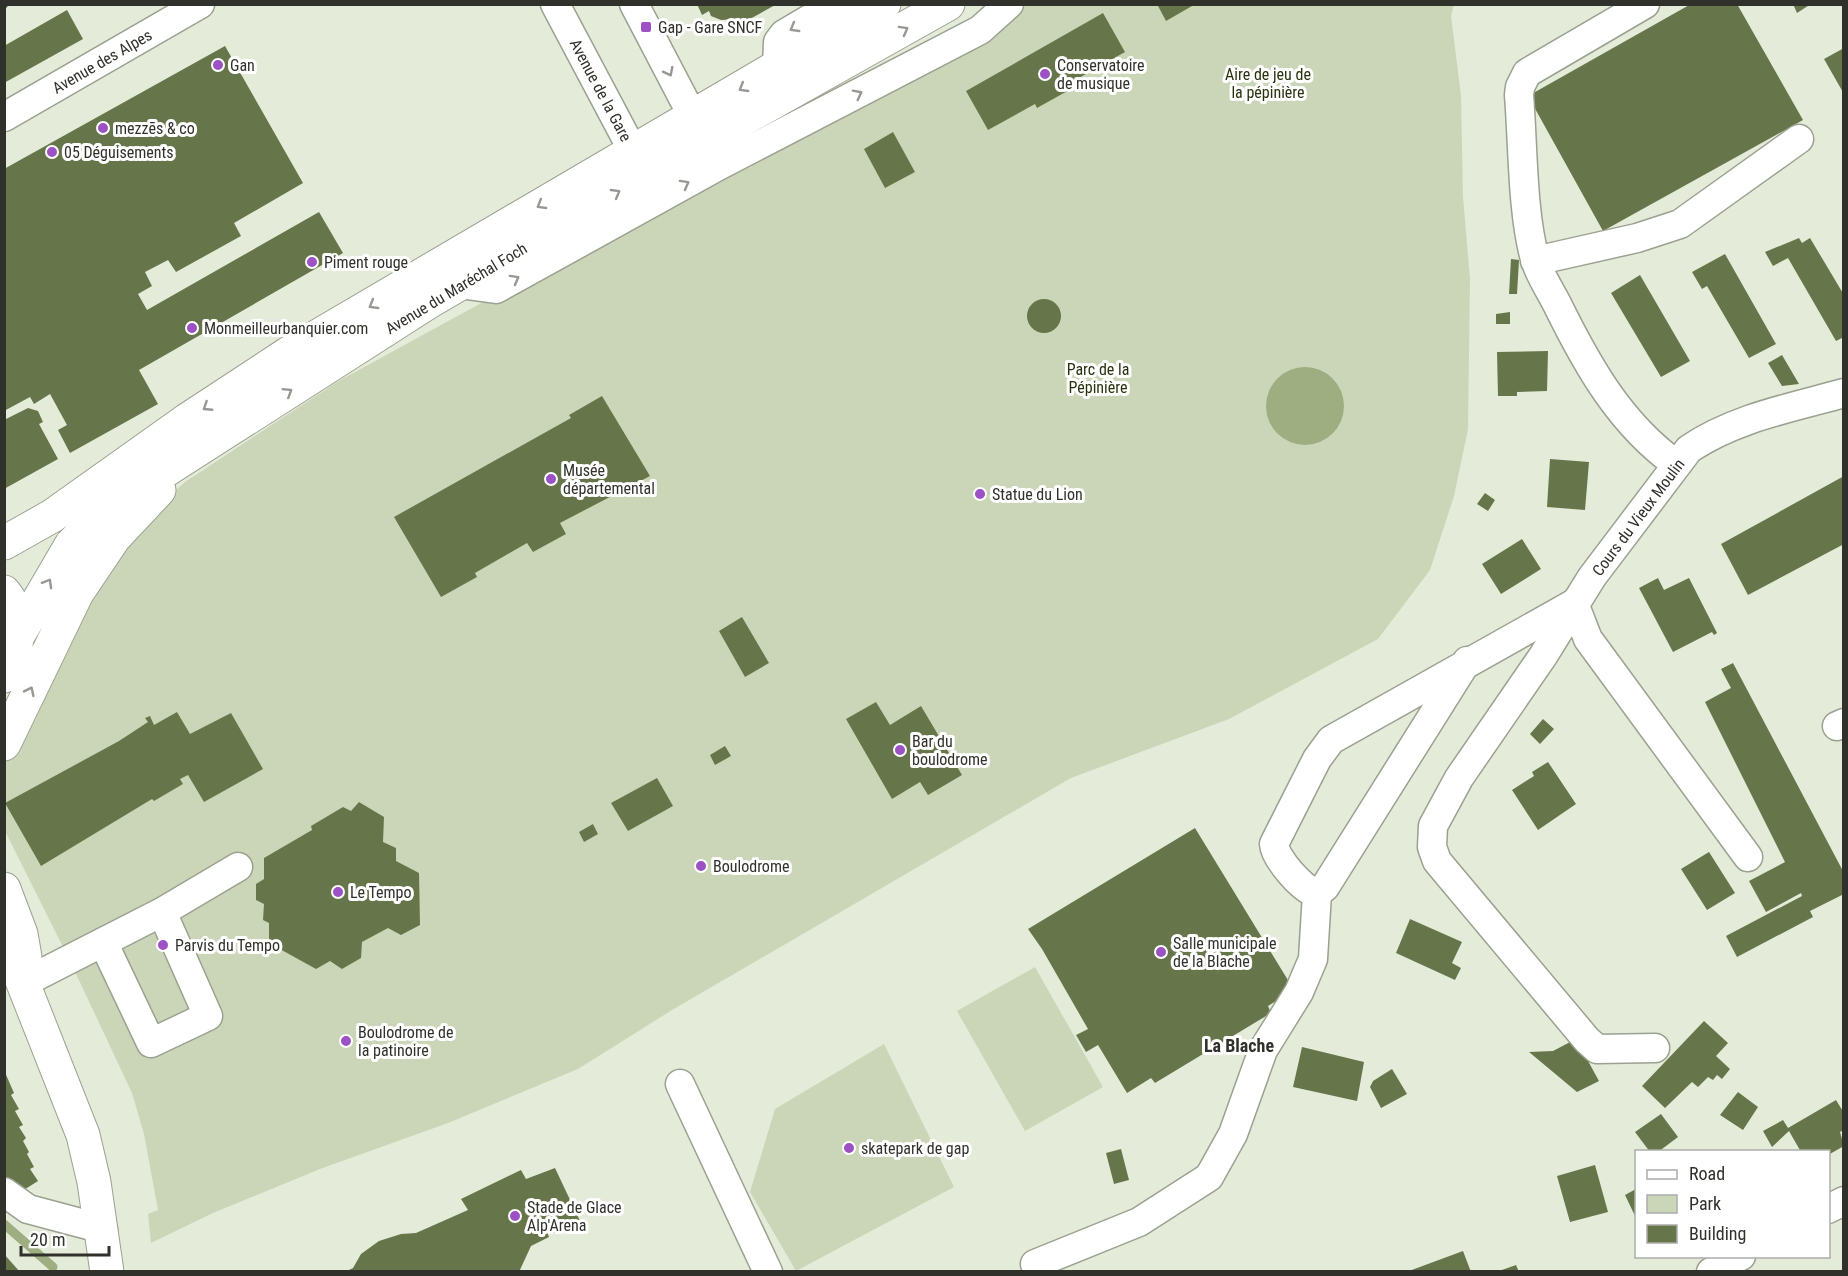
<svg xmlns="http://www.w3.org/2000/svg" width="1848" height="1276" font-family="'Roboto Condensed',sans-serif">
	<style>
		.green { fill: #cbd6b8 }
		.water { fill: #9eae80 }
		.lines { fill: none; stroke-linecap: round; stroke-linejoin: round }
		.stream { stroke: #9eae80; stroke-width: 9 }
		.building { fill: #67764a }
		.minor-casing { stroke: #9ba190; stroke-width: 31 }
		.major-casing { stroke: #9ba190; stroke-width: 35 }
		.minor { stroke: #fff; stroke-width: 28 }
		.major { stroke: #fff; stroke-width: 33 }
		.rail-casing { stroke: #41443c; stroke-width: 7 }
		.rail { stroke: #fff; stroke-width: 4.5; stroke-dasharray: 14; stroke-linecap: butt }
		.oneway { stroke: #979894 }
		.poi-dot { fill: #9c51c4; stroke: #fff; stroke-width: 2 }
		.labels { text-anchor: middle; stroke-width: 6; stroke-linejoin: round; paint-order: stroke }
		.poi-label { font-size: 16px; fill: #2f312a; stroke: #fff; text-anchor: start }
		.street-label { font-size: 16px; fill: #2f312a; stroke: #fff }
		.park-label { font-size: 16px; fill: #27320d; stroke: #fff }
		.neighbourhood-label { font-size: 18px; font-weight: bold; fill: #2f312a; stroke: #fff }
	</style>
	<rect width="100%" height="100%" fill="#e4ebd9"/>
	<!-- green -->
	<path class="green" d="M 1026,5 L 1454,5 L 1451,16 L 1461,96 L 1463,197 L 1470,278 L 1468,429 L 1454,496 L 1430,570 L 1378,639 L 1229,719 L 1071,778 L 672,1010 L 578,1069 L 448,1123 L 320,1169 L 213,1213 L 151,1243 L 148,1214 L 158,1210 L 144,1134 L 132,1093 L 69,959 L 5,831 L 5,759 L 70,629 L 132,529 L 185,482 L 337,382 Z
		M 1035,967 L 1103,1087 L 1025,1131 L 957,1011 Z
		M 884,1044 L 954,1187 L 796,1271 L 750,1192 L 775,1109 Z"/>
	<!-- water -->
	<path class="water" d="M1266 406a39 39 0 1 1 78 0a39 39 0 1 1-78 0Z"/>
	<g class="lines">
		<!-- stream -->
		<path class="stream" d="M 4,1224 L 53,1267"/>
	</g>
	<!-- building -->
	<path class="building" d="M 697,4 L 777,4 L 739,25 L 736,19 L 721,20 L 711,16 L 709,11 L 702,15 Z
		M 1157,4 L 1191,4 L 1192,6 L 1166,21 Z
		M 1691,4 L 1737,4 L 1803,120 L 1603,231 L 1528,96 Z
		M 1793,4 L 1811,4 L 1797,13 Z
		M 67,10 L 83,39 L 4,83 L 4,46 Z
		M 1103,13 L 1125,52 L 1077,79 L 1080,84 L 1037,108 L 1035,104 L 988,130 L 966,91 Z
		M 225,46 L 303,183 L 234,223 L 241,236 L 176,272 L 168,260 L 145,272 L 152,286 L 138,294 L 147,310 L 319,212 L 343,253 L 139,370 L 158,404 L 70,453 L 58,430 L 67,425 L 50,394 L 34,404 L 30,397 L 4,411 L 4,169 Z
		M 1844,48 L 1844,94 L 1824,59 Z
		M 893,132 L 915,172 L 885,188 L 864,149 Z
		M 1799,238 L 1802,243 L 1810,238 L 1844,295 L 1844,337 L 1836,341 L 1788,258 L 1773,266 L 1765,252 Z
		M 1725,254 L 1776,344 L 1749,358 L 1707,286 L 1702,289 L 1692,272 Z
		M 1511,259 L 1519,260 L 1517,294 L 1509,294 Z
		M 1640,275 L 1690,361 L 1661,377 L 1611,293 Z
		M1027 316a17 17 0 1 1 34 0a17 17 0 1 1-34 0Z
		M 1510,312 L 1510,324 L 1496,324 L 1496,314 Z
		M 1548,351 L 1547,391 L 1517,392 L 1517,396 L 1498,396 L 1497,352 Z
		M 1782,355 L 1799,384 L 1782,386 L 1768,363 Z
		M 602,396 L 650,476 L 560,523 L 566,534 L 533,552 L 527,543 L 475,573 L 477,577 L 441,597 L 394,517 L 571,418 L 569,415 Z
		M 28,408 L 38,411 L 43,422 L 39,424 L 58,459 L 4,489 L 4,420 Z
		M 1550,459 L 1589,462 L 1585,510 L 1547,507 Z
		M 1844,476 L 1844,544 L 1748,595 L 1721,544 Z
		M 1485,493 L 1495,500 L 1488,511 L 1477,504 Z
		M 1522,539 L 1541,569 L 1501,594 L 1482,564 Z
		M 1658,578 L 1664,590 L 1689,578 L 1717,633 L 1714,635 L 1712,632 L 1673,652 L 1639,588 Z
		M 742,617 L 769,663 L 745,677 L 719,631 Z
		M 1733,663 L 1844,873 L 1844,894 L 1810,911 L 1813,917 L 1737,957 L 1726,936 L 1802,896 L 1801,893 L 1766,912 L 1749,881 L 1785,862 L 1705,702 L 1731,688 L 1721,669 Z
		M 876,702 L 890,725 L 921,706 L 962,775 L 928,795 L 920,782 L 892,799 L 846,719 Z
		M 177,712 L 190,734 L 231,713 L 263,769 L 204,802 L 188,775 L 180,779 L 183,784 L 154,801 L 152,799 L 41,866 L 5,803 L 119,741 L 148,722 L 145,718 L 150,716 L 154,725 Z
		M 1543,719 L 1554,729 L 1540,744 L 1530,734 Z
		M 725,746 L 731,756 L 715,765 L 710,755 Z
		M 1548,762 L 1576,804 L 1538,830 L 1512,790 L 1534,776 L 1532,772 Z
		M 657,778 L 673,806 L 628,831 L 611,803 Z
		M 359,802 L 384,817 L 383,842 L 396,848 L 396,861 L 419,873 L 420,925 L 401,935 L 388,928 L 362,942 L 361,958 L 342,969 L 330,961 L 316,969 L 269,943 L 269,923 L 263,920 L 264,904 L 256,900 L 256,884 L 264,879 L 264,858 L 312,830 L 311,826 L 343,807 L 351,811 Z
		M 593,824 L 598,834 L 584,842 L 579,832 Z
		M 1195,828 L 1294,990 L 1268,1006 L 1271,1013 L 1155,1083 L 1151,1078 L 1127,1093 L 1098,1045 L 1086,1052 L 1076,1035 L 1088,1029 L 1042,949 L 1028,929 Z
		M 1709,852 L 1735,893 L 1707,910 L 1681,869 Z
		M 1410,919 L 1462,942 L 1452,963 L 1461,968 L 1455,980 L 1396,953 Z
		M 1704,1021 L 1728,1043 L 1716,1056 L 1730,1069 L 1722,1079 L 1717,1075 L 1713,1080 L 1708,1077 L 1698,1087 L 1692,1082 L 1665,1108 L 1642,1086 Z
		M 1576,1039 L 1599,1081 L 1577,1092 L 1529,1052 L 1553,1051 Z
		M 1302,1047 L 1364,1062 L 1357,1101 L 1293,1087 Z
		M 1392,1069 L 1407,1094 L 1381,1108 L 1370,1087 L 1373,1081 Z
		M 4,1070 L 14,1093 L 11,1095 L 19,1109 L 15,1111 L 23,1125 L 19,1127 L 26,1138 L 23,1141 L 29,1152 L 27,1154 L 34,1167 L 30,1169 L 38,1181 L 19,1193 L 4,1176 Z
		M 1738,1092 L 1758,1107 L 1743,1130 L 1720,1115 Z
		M 1836,1100 L 1844,1113 L 1844,1130 L 1840,1132 L 1844,1146 L 1828,1155 L 1828,1152 L 1801,1152 L 1789,1131 L 1772,1147 L 1763,1131 L 1783,1120 L 1788,1128 Z
		M 1661,1114 L 1678,1137 L 1658,1152 L 1650,1152 L 1635,1132 Z
		M 1121,1149 L 1129,1180 L 1114,1184 L 1106,1153 Z
		M 1595,1165 L 1608,1212 L 1570,1222 L 1557,1176 Z
		M 555,1168 L 581,1223 L 565,1233 L 547,1232 L 549,1237 L 531,1246 L 519,1272 L 345,1272 L 353,1268 L 361,1254 L 379,1241 L 401,1234 L 416,1233 L 468,1210 L 461,1199 L 521,1170 L 526,1179 Z
		M 1636,1189 L 1636,1218 L 1625,1195 Z
		M 1463,1251 L 1471,1272 L 1410,1272 L 1409,1271 Z
		M 4,1254 L 20,1272 L 4,1272 Z
		M 1516,1265 L 1519,1272 L 1499,1272 L 1499,1271 Z"/>
	<g class="lines">
		<!-- minor casing -->
		<g class="minor-casing">
			<path id="minor" d="M 555,4 L 643,170
				M 634,4 L 703,136
				M 1645,4 L 1527,73 L 1520,87 L 1519,95 C 1523,144 1522,213 1535,259 C 1539,274 1550,290 1557,304 C 1587,365 1620,424 1676,464
				M 777,68 L 778,42 L 784,34 L 835,4
				M 4,117 L 200,4
				M 1535,261 L 1637,238 L 1680,224 L 1799,139
				M 459,284 L 496,289 L 720,165 L 980,30 L 1009,4
				M 1574,603 L 1588,639 L 1748,857
				M 1837,726 L 1844,723
				M 1317,893 C 1303,891 1275,858 1274,844 L 1317,759 L 1331,740 L 1573,604
				M 103,942 L 151,1043 L 208,1016 L 162,912 L 238,867
				M 23,983 L 162,912
				M 1655,1048 L 1597,1049 L 1587,1040 L 1437,861 L 1432,847 L 1433,826 L 1459,778 L 1543,656 L 1592,577 L 1689,449 C 1735,418 1790,408 1844,393
				M 680,1084 L 768,1272
				M 4,1192 L 28,1209 L 103,1229
				M 1828,1209 L 1844,1201
				M 1035,1264 L 1139,1222 L 1209,1177 L 1233,1134 L 1263,1050 L 1299,992 L 1313,959 L 1317,893 L 1325,887 L 1467,661
				M 1711,1272 L 1741,1256"/>
		</g>
		<!-- major casing -->
		<g class="major-casing">
			<path id="major" d="M 4,543 L 52,516 L 187,420 L 289,353 L 884,4
				M 4,592 C 25,617 19,650 4,676
				M 19,634 L 71,545 L 110,506 L 427,303 L 706,140 L 948,4
				M 4,744 L 77,593 L 114,538 L 159,490
				M 4,889 L 21,934 L 25,957
				M 4,935 L 83,1135 L 94,1182 L 107,1272"/>
		</g>
		<!-- minor -->
		<use href="#minor" class="minor"/>
		<!-- major -->
		<use href="#major" class="major"/>
		<!-- rail casing -->
		<g class="rail-casing">
			<path id="rail" d="M 4,5 L 5,4"/>
		</g>
		<!-- rail -->
		<use href="#rail" class="rail"/>
	</g>
	<!-- one-way arrows -->
	<defs><path id="oneway-chevron" d="M-2-3.5L2.5 0L-2 3.5" fill="none" stroke-width="1.6" stroke-linecap="round" stroke-linejoin="round" transform="scale(1.5)"/></defs>
	<g class="oneway">
		<use href="#oneway-chevron" transform="translate(794 28) rotate(150)"/>
		<use href="#oneway-chevron" transform="translate(904 30) rotate(-29)"/>
		<use href="#oneway-chevron" transform="translate(669 72) rotate(63)"/>
		<use href="#oneway-chevron" transform="translate(743 88) rotate(149)"/>
		<use href="#oneway-chevron" transform="translate(858 94) rotate(-27)"/>
		<use href="#oneway-chevron" transform="translate(685 184) rotate(-29)"/>
		<use href="#oneway-chevron" transform="translate(616 193) rotate(-30)"/>
		<use href="#oneway-chevron" transform="translate(541 205) rotate(149)"/>
		<use href="#oneway-chevron" transform="translate(515 279) rotate(-29)"/>
		<use href="#oneway-chevron" transform="translate(373 305) rotate(150)"/>
		<use href="#oneway-chevron" transform="translate(288 392) rotate(-32)"/>
		<use href="#oneway-chevron" transform="translate(207 407) rotate(147)"/>
		<use href="#oneway-chevron" transform="translate(48 583) rotate(-60)"/>
		<use href="#oneway-chevron" transform="translate(30 691) rotate(-64)"/>
	</g>
	<!-- markers -->
	<g class="poi-dot">
		<rect x="640" y="21" width="12" height="12" rx="3"/>
		<circle cx="218" cy="65" r="6"/>
		<circle cx="1045" cy="74" r="6"/>
		<circle cx="103" cy="128" r="6"/>
		<circle cx="52" cy="152" r="6"/>
		<circle cx="312" cy="262" r="6"/>
		<circle cx="192" cy="328" r="6"/>
		<circle cx="551" cy="479" r="6"/>
		<circle cx="980" cy="494" r="6"/>
		<circle cx="900" cy="750" r="6"/>
		<circle cx="701" cy="866" r="6"/>
		<circle cx="338" cy="892" r="6"/>
		<circle cx="163" cy="945" r="6"/>
		<circle cx="1161" cy="952" r="6"/>
		<circle cx="346" cy="1041" r="6"/>
		<circle cx="849" cy="1148" r="6"/>
		<circle cx="515" cy="1216" r="6"/>
	</g>
	<g class="labels">
		<!-- poi labels -->
		<g class="poi-label">
			<text x="658" y="33">Gap - Gare SNCF</text>
			<text x="230" y="71">Gan</text>
			<text x="1057" y="71">Conservatoire<tspan x="1057" dy="18">de musique</tspan></text>
			<text x="115" y="134">mezzēs &amp; co</text>
			<text x="64" y="158">05 Déguisements</text>
			<text x="324" y="268">Piment rouge</text>
			<text x="204" y="334">Monmeilleurbanquier.com</text>
			<text x="563" y="476">Musée<tspan x="563" dy="18">départemental</tspan></text>
			<text x="992" y="500">Statue du Lion</text>
			<text x="912" y="747">Bar du<tspan x="912" dy="18">boulodrome</tspan></text>
			<text x="713" y="872">Boulodrome</text>
			<text x="350" y="898">Le Tempo</text>
			<text x="1173" y="949">Salle municipale<tspan x="1173" dy="18">de la Blache</tspan></text>
			<text x="175" y="951">Parvis du Tempo</text>
			<text x="358" y="1038">Boulodrome de<tspan x="358" dy="18">la patinoire</tspan></text>
			<text x="861" y="1154">skatepark de gap</text>
			<text x="527" y="1213">Stade de Glace<tspan x="527" dy="18">Alp'Arena</tspan></text>
		</g>
		<!-- street labels -->
		<g class="street-label">
			<text transform="translate(102 61) rotate(-30)" y="6">Avenue des Alpes</text>
			<text transform="translate(601 90) rotate(62)" y="6">Avenue de la Gare</text>
			<text transform="translate(456 288) rotate(-31)" y="6">Avenue du Maréchal Foch</text>
			<text transform="translate(1638 517) rotate(-53)" y="6">Cours du Vieux Moulin</text>
		</g>
		<!-- park labels -->
		<g class="park-label">
			<text x="1268" y="80">Aire de jeu de<tspan x="1268" dy="18">la pépinière</tspan></text>
			<text x="1098" y="375">Parc de la<tspan x="1098" dy="18">Pépinière</tspan></text>
		</g>
		<!-- neighbourhood labels -->
		<g class="neighbourhood-label">
			<text x="1239" y="1052">La Blache</text>
		</g>
	</g>
	<!-- border -->
	<rect width="1848" height="1276" fill="none" stroke="#2f312a" stroke-width="12"/>
	<!-- legend -->
	<rect x="1635" y="1150" width="195" height="108" fill="#ffffff" stroke="#acadaa" stroke-width="1.5"/>
	<rect x="1647" y="1170" width="30" height="9" fill="#ffffff" stroke="#acadaa" stroke-width="1.5"/>
	<text x="1689" y="1180" font-size="18" fill="#2f312a">Road</text>
	<rect x="1647" y="1195" width="30" height="18" fill="#cbd6b8" stroke="#acadaa" stroke-width="1.5"/>
	<text x="1689" y="1210" font-size="18" fill="#2f312a">Park</text>
	<rect x="1647" y="1225" width="30" height="18" fill="#67764a" stroke="#acadaa" stroke-width="1.5"/>
	<text x="1689" y="1240" font-size="18" fill="#2f312a">Building</text>
	<!-- scale -->
	<path d="M21 1246v9h88v-9" fill="none" stroke="#2f312a" stroke-width="3"/>
	<text x="30" y="1246" font-size="18" fill="#2f312a" stroke="#ffffff" stroke-width="4.5" paint-order="stroke">20 m</text>
</svg>
